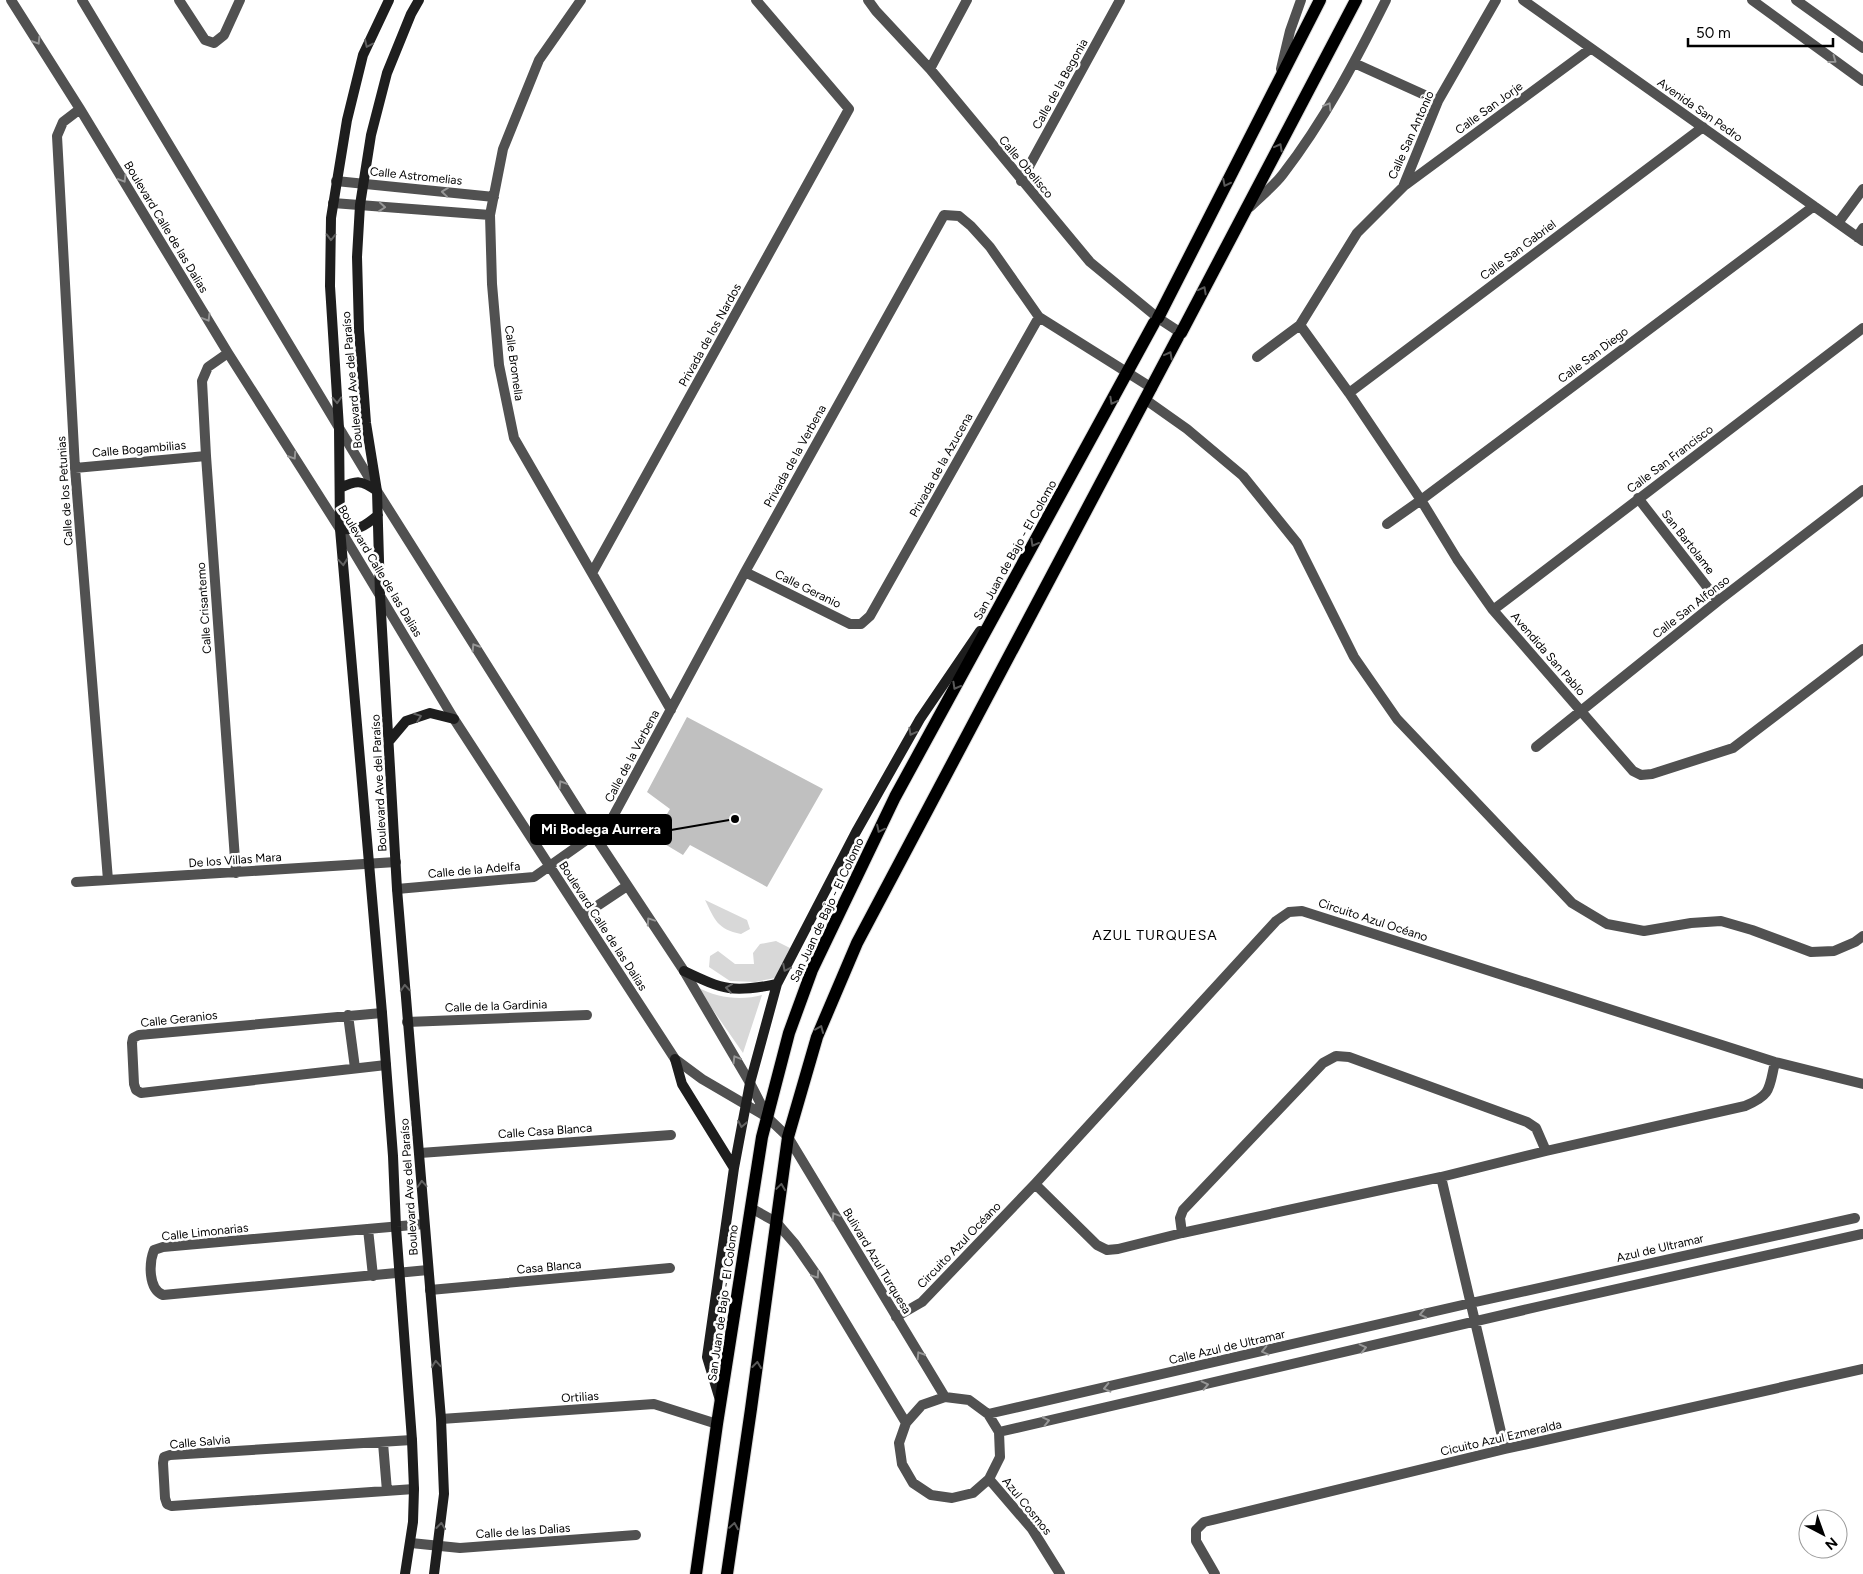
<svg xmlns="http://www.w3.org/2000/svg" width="1863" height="1574" font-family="Figtree,sans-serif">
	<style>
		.green { fill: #d8d8d8 }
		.building { fill: #c0c0c0 }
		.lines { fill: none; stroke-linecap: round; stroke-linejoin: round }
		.primary-casing { stroke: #dbdbdb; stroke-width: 14 }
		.street { stroke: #515151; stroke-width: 10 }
		.secondary { stroke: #1e1e1e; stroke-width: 10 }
		.primary { stroke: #000; stroke-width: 12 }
		.oneway { stroke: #979797 }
		.oneway2 { stroke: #626262 }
		.oneway3 { stroke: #595959 }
		.labels { text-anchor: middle; stroke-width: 5; stroke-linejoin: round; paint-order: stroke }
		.street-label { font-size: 12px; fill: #000; stroke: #fff }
		.neighbourhood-label { font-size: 14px; letter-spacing: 1px; fill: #000; stroke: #fff }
		.leader { fill: none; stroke: #000; stroke-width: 2 }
		.callout-dot { fill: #000; stroke: #fff; stroke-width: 2 }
		.callout { fill: #000; stroke: #000; stroke-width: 2 }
		.callout-label { font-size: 14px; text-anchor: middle; font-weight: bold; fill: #fff }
	</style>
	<rect width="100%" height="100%" fill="#fff"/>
	<!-- green -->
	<path class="green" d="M 705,900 L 747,920 L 750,929 L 741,934 C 717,929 715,920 705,900 Z
		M 776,941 L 790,948 L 775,978 L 755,982 L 730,981 L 709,967 L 710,956 L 718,951 L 735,964 L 754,964 L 753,953 L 760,944 Z
		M 697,987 C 717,998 741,1001 762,995 L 743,1053 Z"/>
	<!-- building -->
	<path class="building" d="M 687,717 L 823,789 L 767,887 L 690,845 L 683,855 L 653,837 L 670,809 L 647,792 Z"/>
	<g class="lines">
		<!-- primary casing -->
		<g class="primary-casing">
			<path id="primary" d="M 1158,318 L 1320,0
				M 1181,333 L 1356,0
				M 696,1574 L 717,1424 L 762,1137 L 789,1033 L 812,970 L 895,797 L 1154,323
				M 727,1574 L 751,1409 L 788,1137 L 817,1037 L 857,943 L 1178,337"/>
		</g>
		<!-- street -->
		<path class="street" d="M 11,0 L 80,109 L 228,353 L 340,529 L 454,719 L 675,1059 L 702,1079 L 767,1117 L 788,1137 L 945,1397 L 969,1400 L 988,1414 L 999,1432 L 1000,1457 L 989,1479 L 973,1493 L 952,1498 L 931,1495 L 913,1483 L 902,1464 L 899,1443 L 906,1423 L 922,1405 L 945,1397
			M 82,0 L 377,491 L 594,835 L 684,971 L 750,1083 L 767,1116
			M 179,0 L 205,40 L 214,43 L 224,35 L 240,0
			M 581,0 L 539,60 L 503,149 L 490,215 L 492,284 L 499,365 L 514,438 L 671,710
			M 868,0 L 876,11 L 930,69 L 1090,262 L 1158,318 L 1181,333
			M 1523,0 L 1863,241
			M 1752,0 L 1863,81
			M 1796,0 L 1863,48
			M 1354,63 L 1438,101
			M 930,69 L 967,0
			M 1281,69 L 1290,31 L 1301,0
			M 80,109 L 63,122 L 57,136 L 75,468 L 108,880
			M 336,181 L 494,197
			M 1021,181 L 1120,0
			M 1404,186 L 1590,49
			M 333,203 L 490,215
			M 1250,207 C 1261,196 1274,186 1283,174 C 1324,121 1356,60 1386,0
			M 1838,223 L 1863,189
			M 1857,237 L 1863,228
			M 1300,325 L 1349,393 L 1421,500 L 1457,559 L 1493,610 L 1633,771 L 1641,775 L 1652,774 L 1733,748 L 1863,649
			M 228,353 L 208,367 L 202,381 L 206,456 L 236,873
			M 1257,357 L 1300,325 L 1357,233 L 1403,187 L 1438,101 L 1496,0
			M 1349,393 L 1703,127
			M 1146,400 L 1187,429 L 1243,476 L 1297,543 L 1354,657 L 1397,719 L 1572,903 L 1607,924 L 1644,931 L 1691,923 L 1721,921 L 1752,930 L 1811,952 L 1834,951 L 1855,942 L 1863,936
			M 75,468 L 206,456
			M 1638,498 L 1718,601
			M 1387,524 L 1421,500 L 1814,206
			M 745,572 L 850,624 L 861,624 L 870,616 L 1039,317
			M 592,573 L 849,109 L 756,0
			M 1493,610 L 1863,328
			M 1536,747 L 1718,601 L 1863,490
			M 76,882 L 396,862
			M 397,889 L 534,877 L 609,824 L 745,572 L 944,215 L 959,216 L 971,226 L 990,247 L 1039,317 L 1152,388
			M 582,916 L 627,886
			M 382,1013 L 139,1035 L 133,1038 L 132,1043 L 134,1084 L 136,1090 L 141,1093 L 386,1065
			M 348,1015 L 355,1068
			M 407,1022 L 587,1015
			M 420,1153 L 671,1135
			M 1441,1177 L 1505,1449
			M 1035,1184 L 1097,1245 L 1107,1250 L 1118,1249 L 1182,1233 L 1441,1177 L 1546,1151 L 1745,1106 C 1772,1095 1769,1088 1775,1062
			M 751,1208 L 776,1222 L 795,1244 L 818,1277 L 906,1423
			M 424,1224 L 163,1247 L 154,1250 C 149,1263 148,1289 163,1295 L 428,1270
			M 368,1229 L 373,1276
			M 1182,1233 L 1180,1218 L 1183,1210 L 1323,1063 L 1336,1056 L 1349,1057 L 1527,1122 L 1536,1128 L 1546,1151
			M 430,1290 L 670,1268
			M 896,1317 L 922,1302 L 1035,1184 L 1276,921 L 1289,912 L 1302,911 L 1775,1062 L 1863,1084
			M 988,1414 L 1471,1303 L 1855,1218
			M 441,1419 L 654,1404 L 717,1424
			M 999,1432 L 1554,1303 L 1862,1234
			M 412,1440 L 170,1455 L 164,1457 L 163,1463 L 165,1498 L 167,1504 L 172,1506 L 414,1489
			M 383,1443 L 387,1491
			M 989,1479 L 1032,1529 L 1060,1574
			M 411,1543 L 460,1548 L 636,1535
			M 1215,1574 L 1196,1541 L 1196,1530 L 1204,1522 L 1505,1449 L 1863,1369"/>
		<!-- secondary -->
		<path class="secondary" d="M 389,0 L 363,55 L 347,120 L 331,218 L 330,286 L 339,428 L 340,529 L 382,1013 L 393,1156 L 396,1227 L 412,1440 L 414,1489 L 413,1522 L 405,1574
			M 419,0 L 411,14 L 387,73 L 371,135 L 360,205 L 357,257 L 359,330 L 366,423 L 377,491 L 380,595 L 397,889 L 441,1419 L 444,1494 L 434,1574
			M 340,488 C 357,480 361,480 377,491
			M 340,529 C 359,530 364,527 378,515
			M 390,740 L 406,721 L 430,713 L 454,719
			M 684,971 C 724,990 733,993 777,984
			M 675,1059 L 682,1084 L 734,1168
			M 720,1400 L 707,1357 L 734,1168 L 750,1083 L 777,984 L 856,832 L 920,719 L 980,631"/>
		<!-- primary -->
		<use href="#primary" class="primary"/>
	</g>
	<!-- one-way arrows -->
	<defs><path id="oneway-chevron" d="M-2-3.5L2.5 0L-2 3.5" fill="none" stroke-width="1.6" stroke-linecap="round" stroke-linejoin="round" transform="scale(1.25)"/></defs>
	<g class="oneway">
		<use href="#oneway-chevron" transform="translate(37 41) rotate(58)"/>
		<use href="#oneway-chevron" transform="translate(1833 60) rotate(36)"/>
		<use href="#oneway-chevron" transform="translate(1328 106) rotate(-59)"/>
		<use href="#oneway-chevron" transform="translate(123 179) rotate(59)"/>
		<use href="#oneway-chevron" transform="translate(445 192) rotate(-174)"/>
		<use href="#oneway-chevron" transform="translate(382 207) rotate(5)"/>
		<use href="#oneway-chevron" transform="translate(207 318) rotate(59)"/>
		<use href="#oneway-chevron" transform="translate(293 456) rotate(57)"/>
		<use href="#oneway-chevron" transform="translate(475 647) rotate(-122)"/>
		<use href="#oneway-chevron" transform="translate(562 784) rotate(-122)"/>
		<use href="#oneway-chevron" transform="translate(650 921) rotate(-124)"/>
		<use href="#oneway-chevron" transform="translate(736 1059) rotate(-121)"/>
		<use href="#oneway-chevron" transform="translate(835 1216) rotate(-121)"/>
		<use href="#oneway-chevron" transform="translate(816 1275) rotate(56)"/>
		<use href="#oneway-chevron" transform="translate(1423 1314) rotate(167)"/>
		<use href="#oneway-chevron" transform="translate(1363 1348) rotate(-13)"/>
		<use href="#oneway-chevron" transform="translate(1265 1351) rotate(167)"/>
		<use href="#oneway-chevron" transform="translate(920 1355) rotate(-122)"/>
		<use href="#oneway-chevron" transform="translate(1205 1385) rotate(-13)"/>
		<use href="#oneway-chevron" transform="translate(1107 1388) rotate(167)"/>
		<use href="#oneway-chevron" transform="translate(1046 1421) rotate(-13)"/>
	</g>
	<g class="oneway2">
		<use href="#oneway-chevron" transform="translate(368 44) rotate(115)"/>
		<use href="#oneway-chevron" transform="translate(331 237) rotate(91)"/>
		<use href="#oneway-chevron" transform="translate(337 400) rotate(87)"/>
		<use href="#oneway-chevron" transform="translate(343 562) rotate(85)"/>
		<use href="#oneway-chevron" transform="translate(418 717) rotate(-21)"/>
		<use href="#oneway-chevron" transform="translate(912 732) rotate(119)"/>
		<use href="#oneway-chevron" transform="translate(786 968) rotate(117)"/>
		<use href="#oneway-chevron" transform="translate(405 988) rotate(-94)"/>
		<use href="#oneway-chevron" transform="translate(729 988) rotate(-171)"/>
		<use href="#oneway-chevron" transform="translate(742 1124) rotate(101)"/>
		<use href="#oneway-chevron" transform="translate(422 1184) rotate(-94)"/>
		<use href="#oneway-chevron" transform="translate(436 1364) rotate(-95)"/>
		<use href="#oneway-chevron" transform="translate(441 1526) rotate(-84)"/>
	</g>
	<g class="oneway3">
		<use href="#oneway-chevron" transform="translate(1279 147) rotate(-62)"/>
		<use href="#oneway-chevron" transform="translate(1226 183) rotate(117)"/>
		<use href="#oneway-chevron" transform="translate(1203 290) rotate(-62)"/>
		<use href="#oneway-chevron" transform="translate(1169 355) rotate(-62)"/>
		<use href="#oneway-chevron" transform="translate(1113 401) rotate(119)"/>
		<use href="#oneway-chevron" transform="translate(1034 543) rotate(119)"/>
		<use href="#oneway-chevron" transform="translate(956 686) rotate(119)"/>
		<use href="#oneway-chevron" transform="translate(880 829) rotate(116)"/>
		<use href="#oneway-chevron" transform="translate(820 1029) rotate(-67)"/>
		<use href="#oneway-chevron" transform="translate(781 1187) rotate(-82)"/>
		<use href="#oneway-chevron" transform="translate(757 1365) rotate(-83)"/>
		<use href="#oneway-chevron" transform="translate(734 1526) rotate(-81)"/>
	</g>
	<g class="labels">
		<!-- street labels -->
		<g class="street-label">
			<text transform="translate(1060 84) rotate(-61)" y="4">Calle de la Begonia</text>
			<text transform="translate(1489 108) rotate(-36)" y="4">Calle San Jorje</text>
			<text transform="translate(1700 110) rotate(35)" y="4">Avenida San Pedro</text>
			<text transform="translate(1411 135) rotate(-66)" y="4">Calle San Antonio</text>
			<text transform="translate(1026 167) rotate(50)" y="4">Calle Obelisco</text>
			<text transform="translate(416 176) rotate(6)" y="4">Calle Astromelias</text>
			<text transform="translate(166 227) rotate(59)" y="4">Boulevard Calle de las Dalias</text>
			<text transform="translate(1518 250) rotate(-37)" y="4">Calle San Gabriel</text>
			<text transform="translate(710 335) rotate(-61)" y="4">Privada de los Nardos</text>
			<text transform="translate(1593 355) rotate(-37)" y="4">Calle San Diego</text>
			<text transform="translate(514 363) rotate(82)" y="4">Calle Bromella</text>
			<text transform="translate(352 380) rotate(-95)" y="4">Boulevard Ave del Paraíso</text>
			<text transform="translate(139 449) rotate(-5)" y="4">Calle Bogambilias</text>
			<text transform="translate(795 456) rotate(-61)" y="4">Privada de la Verbena</text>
			<text transform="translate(1670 459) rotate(-37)" y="4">Calle San Francisco</text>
			<text transform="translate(941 465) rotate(-61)" y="4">Privada de la Azucena</text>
			<text transform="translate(65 491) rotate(-94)" y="4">Calle de los Petunias</text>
			<text transform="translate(1688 542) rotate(52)" y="4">San Bartolame</text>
			<text transform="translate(1015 550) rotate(-61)" y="4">San Juan de Bajo - El Colomo</text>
			<text transform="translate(380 571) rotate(59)" y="4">Boulevard Calle de las Dalias</text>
			<text transform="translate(808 589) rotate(26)" y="4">Calle Geranio</text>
			<text transform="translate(1691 607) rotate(-38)" y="4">Calle San Alfonso</text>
			<text transform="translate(204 608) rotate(-94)" y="4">Calle Crisantemo</text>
			<text transform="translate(1548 654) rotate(49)" y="4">Avendida San Pablo</text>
			<text transform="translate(632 756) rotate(-62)" y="4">Calle de la Verbena</text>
			<text transform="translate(379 783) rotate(-93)" y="4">Boulevard Ave del Paraíso</text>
			<text transform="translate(235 860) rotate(-4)" y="4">De los Villas Mara</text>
			<text transform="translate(474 870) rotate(-5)" y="4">Calle de la Adelfa</text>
			<text transform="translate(827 910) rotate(-65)" y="4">San Juan de Bajo - El Colomo</text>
			<text transform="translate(1373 920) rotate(18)" y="4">Circuito Azul Océano</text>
			<text transform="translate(603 926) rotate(57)" y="4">Boulevard Calle de las Dalias</text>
			<text transform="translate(496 1006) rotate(-2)" y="4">Calle de la Gardinia</text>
			<text transform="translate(179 1019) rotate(-6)" y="4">Calle Geranios</text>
			<text transform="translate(545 1131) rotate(-4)" y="4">Calle Casa Blanca</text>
			<text transform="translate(409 1187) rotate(-94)" y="4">Boulevard Ave del Paraíso</text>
			<text transform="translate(205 1232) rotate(-6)" y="4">Calle Limonarias</text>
			<text transform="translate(959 1245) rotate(-46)" y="4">Circuito Azul Océano</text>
			<text transform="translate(1660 1248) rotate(-13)" y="4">Azul de Ultramar</text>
			<text transform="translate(877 1261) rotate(59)" y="4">Bulivard Azul Turquesa</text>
			<text transform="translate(549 1267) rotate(-5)" y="4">Casa Blanca</text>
			<text transform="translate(723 1303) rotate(-82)" y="4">San Juan de Bajo - El Colomo</text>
			<text transform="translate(1227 1347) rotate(-13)" y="4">Calle Azul de Ultramar</text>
			<text transform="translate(580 1397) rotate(-4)" y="4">Ortilias</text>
			<text transform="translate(1501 1438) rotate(-13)" y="4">Cicuito Azul Ezmeralda</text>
			<text transform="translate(200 1442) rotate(-5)" y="4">Calle Salvia</text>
			<text transform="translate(1027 1506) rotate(51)" y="4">Azul Cosmos</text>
			<text transform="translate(523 1531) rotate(-4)" y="4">Calle de las Dalias</text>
		</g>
		<!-- neighbourhood labels -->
		<g class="neighbourhood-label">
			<text x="1155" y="940">AZUL TURQUESA</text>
		</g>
	</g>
	<!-- callouts -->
	<path class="leader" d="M735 819L671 830"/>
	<circle class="callout-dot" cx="735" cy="819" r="5"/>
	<rect class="callout" x="531" y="815" width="140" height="29" rx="5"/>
	<g class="callout-label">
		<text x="601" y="834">Mi Bodega Aurrera</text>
	</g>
	<!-- north arrow -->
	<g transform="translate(1823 1534) rotate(139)"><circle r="24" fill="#ffffff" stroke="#999999"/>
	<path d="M0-4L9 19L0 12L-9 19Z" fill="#000000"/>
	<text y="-8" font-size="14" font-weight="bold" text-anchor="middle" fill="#000000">N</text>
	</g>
	<!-- scale -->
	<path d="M1688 38v8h145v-8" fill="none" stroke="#000000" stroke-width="2.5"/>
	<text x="1696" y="38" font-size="15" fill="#000000" stroke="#ffffff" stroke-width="4" paint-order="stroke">50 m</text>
</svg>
